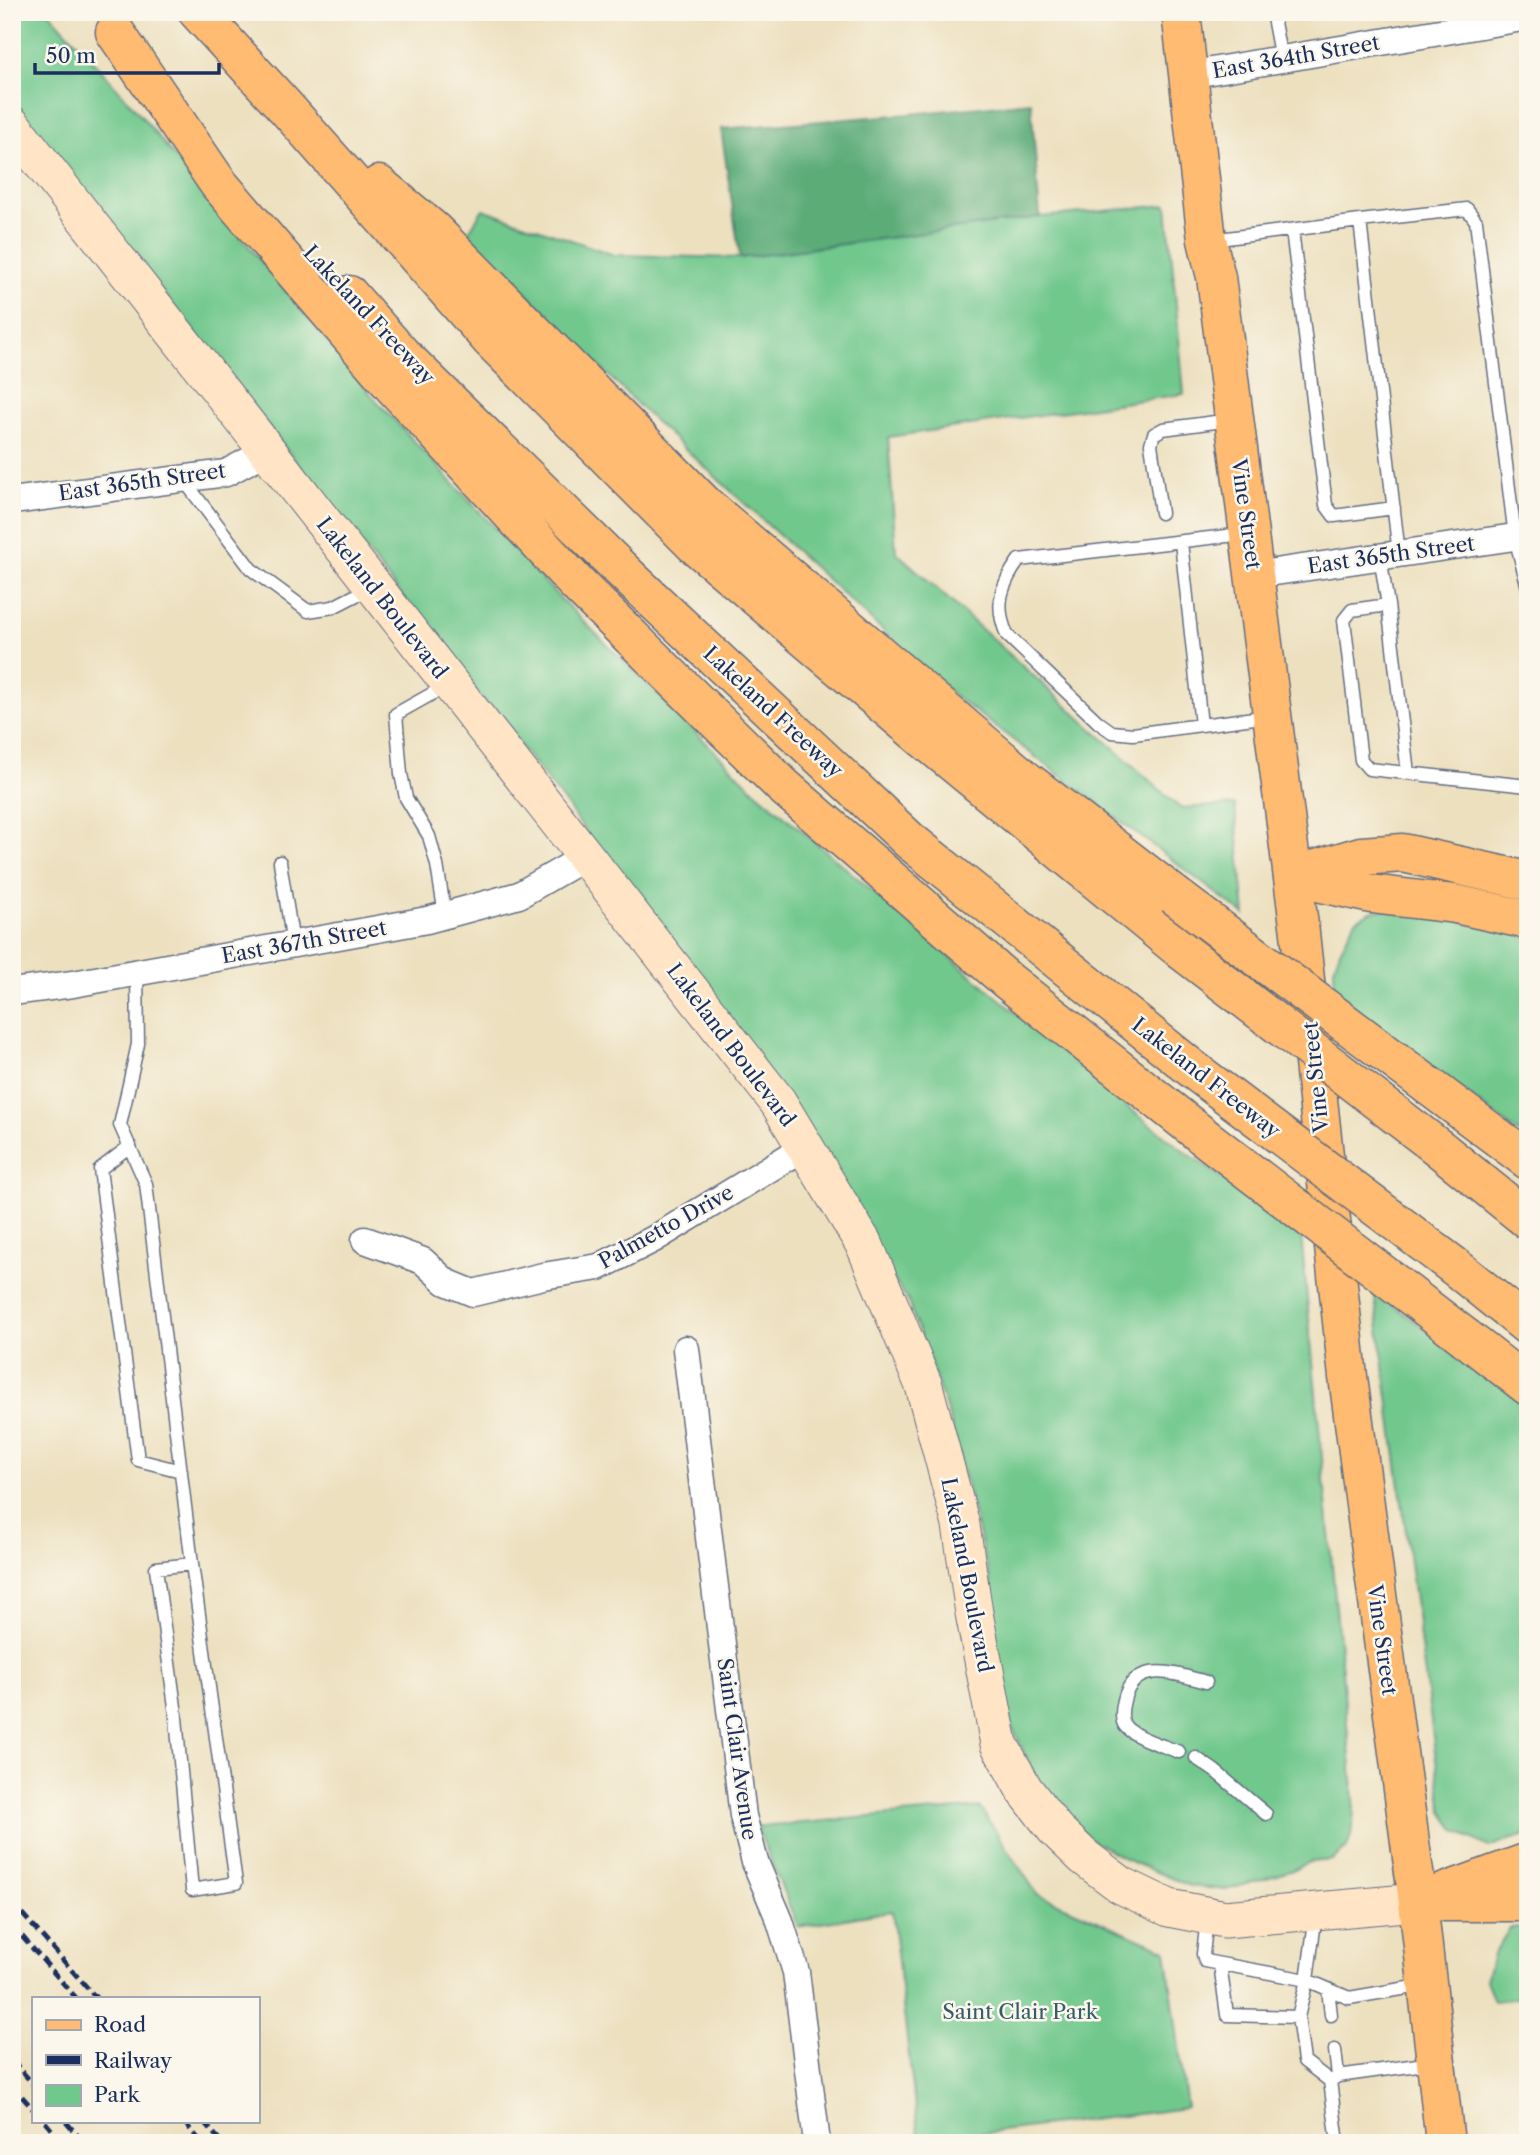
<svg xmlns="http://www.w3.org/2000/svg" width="1540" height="2155" font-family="'Libre Caslon Text',serif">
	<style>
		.green { fill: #71c88d; stroke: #467c76; stroke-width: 2 }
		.forest { fill: #5cac78; stroke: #3c6e6b; stroke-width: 2 }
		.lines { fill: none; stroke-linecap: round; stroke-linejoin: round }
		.lane-casing { stroke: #646d80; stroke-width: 15 }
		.street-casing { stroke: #646d80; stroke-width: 29 }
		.secondary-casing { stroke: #646d80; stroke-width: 39 }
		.primary-casing { stroke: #646d80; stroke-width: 41 }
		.highway-casing { stroke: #646d80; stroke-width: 41 }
		.lane { stroke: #fff; stroke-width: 12 }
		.street { stroke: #fff; stroke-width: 26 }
		.secondary { stroke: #ffe4c6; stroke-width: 37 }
		.primary { stroke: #febb71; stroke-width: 38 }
		.highway { stroke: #febb71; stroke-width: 38 }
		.rail { stroke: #1b2f5e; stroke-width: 5; stroke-dasharray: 10 5; stroke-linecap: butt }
		.highway-bridge-casing { stroke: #646d80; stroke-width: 41; stroke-linecap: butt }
		.highway-bridge { stroke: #febb71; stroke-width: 38 }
		.labels { text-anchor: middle; stroke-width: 5; stroke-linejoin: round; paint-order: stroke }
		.street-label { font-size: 21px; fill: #1b2f5e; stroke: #fbf7ec }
		.park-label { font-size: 21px; fill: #355d6c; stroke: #fbf7ec }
	</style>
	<rect width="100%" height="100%" fill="#fbf7ec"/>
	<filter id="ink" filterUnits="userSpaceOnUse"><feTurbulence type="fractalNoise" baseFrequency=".0143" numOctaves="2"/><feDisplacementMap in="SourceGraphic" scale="14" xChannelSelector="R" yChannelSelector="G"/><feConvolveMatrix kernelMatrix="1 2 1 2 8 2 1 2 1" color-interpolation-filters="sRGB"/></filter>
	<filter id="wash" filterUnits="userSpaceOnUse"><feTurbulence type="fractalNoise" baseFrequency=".00686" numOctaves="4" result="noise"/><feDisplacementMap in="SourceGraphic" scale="28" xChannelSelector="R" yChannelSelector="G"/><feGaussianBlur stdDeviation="1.57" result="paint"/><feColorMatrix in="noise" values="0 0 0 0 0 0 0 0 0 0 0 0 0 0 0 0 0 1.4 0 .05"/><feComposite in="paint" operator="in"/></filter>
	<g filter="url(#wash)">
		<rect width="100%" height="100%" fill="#ede0bf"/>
		<!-- green -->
		<path class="green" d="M 12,12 L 49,12 L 132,105 L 373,397 L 556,594 L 754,790 L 1116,1098 L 1183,1150 L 1301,1234 L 1354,1800 L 1353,1828 L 1347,1848 L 1332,1860 L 1310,1862 L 1290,1871 L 1226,1890 L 1190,1886 L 1123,1858 L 1086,1836 L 1042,1791 L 1011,1725 L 999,1671 L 990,1579 L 948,1413 L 907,1299 L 569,808 L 12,101 Z
			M 1167,205 L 1184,394 L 888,437 L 896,552 L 1180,808 L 1235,805 L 1245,915 L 952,694 L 645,412 L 467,234 L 483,209 L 614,255 L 740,258 L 1040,217 Z
			M 1405,907 L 1528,937 L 1528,1140 L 1334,994 L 1334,968 L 1340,950 L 1356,920 L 1373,911 Z
			M 1374,1291 L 1502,1386 L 1528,1408 L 1528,1834 L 1489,1847 L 1456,1831 L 1443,1812 Z
			M 980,1807 L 1037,1894 L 1166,1950 L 1187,2108 L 919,2141 L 892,1911 L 798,1927 L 757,1827 Z
			M 1528,1926 L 1528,1997 L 1494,2001 L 1486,1980 L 1493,1955 L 1510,1928 Z"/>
		<!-- forest -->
		<path class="forest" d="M 1031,102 L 1040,217 L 740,258 L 721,129 L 910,114 Z"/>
	</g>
	<g filter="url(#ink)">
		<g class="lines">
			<!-- lane casing -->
			<g class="lane-casing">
				<path id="lane" d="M 1272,12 L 1281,59
					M 1360,221 L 1467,209 L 1476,221 L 1515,537 L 1528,588
					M 1292,230 L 1326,505 L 1334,516 L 1394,508
					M 1211,240 L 1360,221 L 1399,554
					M 183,479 L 251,569 L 308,611 L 333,607 L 370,588
					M 1161,513 L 1151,444 L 1154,434 L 1163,429 L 1230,420
					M 1244,534 L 1019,560 C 1001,585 994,605 1007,635 L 1098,722 L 1112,732 L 1133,734 L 1269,716
					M 1181,542 L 1201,725
					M 1380,557 L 1388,605 L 1352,610 L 1344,620 L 1361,760 L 1369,769 L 1528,786
					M 1388,605 L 1408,773
					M 280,862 L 293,944
					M 445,915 L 437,865 L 429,836 L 406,798 L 401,774 L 396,714 L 446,686
					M 137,972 L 138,1044 L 120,1125 L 146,1184 L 192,1564 L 236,1883 L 192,1890 L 175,1707 L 156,1568 L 192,1564
					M 130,1146 L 100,1169 L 138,1460 L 181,1471
					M 1179,1752 C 1165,1746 1134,1738 1125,1726 C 1120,1719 1122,1708 1124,1700 C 1134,1658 1177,1674 1206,1682
					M 1196,1758 L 1215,1771 L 1266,1814
					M 1207,1919 L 1203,1954 L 1205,1961 L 1307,1980 L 1349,1998 L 1425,1985
					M 1220,1964 L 1227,2015 L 1298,2017 L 1304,2061 L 1330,2081
					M 1328,1989 L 1331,2015
					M 1298,2017 L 1307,1980 L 1316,1914
					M 1335,2050 L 1338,2076
					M 1338,2143 L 1330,2081 L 1338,2076 L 1432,2063"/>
			</g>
			<!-- street casing -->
			<g class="street-casing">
				<path id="street" d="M 1188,75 L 1528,17
					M 12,501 L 226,473 L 267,451
					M 1254,575 L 1528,535
					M 12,992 L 73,984 L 427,920 L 519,895 L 585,857
					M 365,1240 L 423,1261 L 446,1282 L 473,1293 L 543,1276 L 599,1267 L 654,1239 L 805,1147
					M 686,1349 L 743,1816 L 755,1862 L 780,1921 L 796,1972 L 817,2143"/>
			</g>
			<!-- secondary casing -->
			<g class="secondary-casing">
				<path id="secondary" d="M 12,125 L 778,1102 L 865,1246 L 924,1386 L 961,1525 L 974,1613 L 999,1744 L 1024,1789 L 1055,1829 L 1084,1857 L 1121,1885 L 1169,1908 L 1225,1919 L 1418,1902"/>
			</g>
			<!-- primary casing -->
			<g class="primary-casing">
				<path id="primary" d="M 1181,12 L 1207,240 L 1216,277 L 1300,933 L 1348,1377 L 1418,1902 L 1445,2143"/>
			</g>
			<!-- highway casing -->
			<g class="highway-casing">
				<path id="highway" d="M 198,12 L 288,110 L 490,339 L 694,544 L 923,738 L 1181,950
					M 115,32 L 218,183 L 393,386 L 577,584 L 783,786 L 1008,981 L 1203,1136
					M 379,185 L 433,230 L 705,505 L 1027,781 L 1174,895
					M 349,295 L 402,355 L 632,580 L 909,840 L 1195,1071
					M 1293,876 L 1361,856 L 1403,853 L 1528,881
					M 1295,877 L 1371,894 L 1455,904 L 1528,920
					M 1429,1086 L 1528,1160
					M 1440,1149 L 1528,1220
					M 1454,1266 L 1528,1326
					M 1466,1338 L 1528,1386
					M 1418,1902 L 1528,1862
					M 1444,1902 L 1528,1902"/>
			</g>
			<!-- lane -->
			<use href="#lane" class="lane"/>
			<!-- street -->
			<use href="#street" class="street"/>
			<!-- secondary -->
			<use href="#secondary" class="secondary"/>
			<!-- primary -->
			<use href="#primary" class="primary"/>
			<!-- highway -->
			<use href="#highway" class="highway"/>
			<!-- rail -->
			<path class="rail" d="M 12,1902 L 97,1999
				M 12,1925 L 77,1999
				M 12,2060 L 33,2084
				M 12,2085 L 33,2109
				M 45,2122 L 63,2143
				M 66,2122 L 84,2143
				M 184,2122 L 202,2143
				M 204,2122 L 222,2143"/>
			<!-- highway-bridge casing -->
			<g class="highway-bridge-casing">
				<path id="highway-bridge" d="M 1174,895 L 1429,1086
					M 1181,950 L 1440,1149
					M 1195,1071 L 1454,1266
					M 1203,1136 L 1466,1338"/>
			</g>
			<!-- highway-bridge -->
			<use href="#highway-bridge" class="highway-bridge"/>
		</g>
	</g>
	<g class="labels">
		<!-- street labels -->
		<g class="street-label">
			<text transform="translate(1296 57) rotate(-10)" y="7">East 364th Street</text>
			<text transform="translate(369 315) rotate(47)" y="7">Lakeland Freeway</text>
			<text transform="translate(142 482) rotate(-8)" y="7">East 365th Street</text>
			<text transform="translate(1246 514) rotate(82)" y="7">Vine Street</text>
			<text transform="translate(1391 555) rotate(-8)" y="7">East 365th Street</text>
			<text transform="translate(382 598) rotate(52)" y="7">Lakeland Boulevard</text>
			<text transform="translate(773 712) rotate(43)" y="7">Lakeland Freeway</text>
			<text transform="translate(304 942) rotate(-10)" y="7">East 367th Street</text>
			<text transform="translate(731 1045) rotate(53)" y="7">Lakeland Boulevard</text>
			<text transform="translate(1316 1077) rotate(-96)" y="7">Vine Street</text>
			<text transform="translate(1206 1078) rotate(38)" y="7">Lakeland Freeway</text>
			<text transform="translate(666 1227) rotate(-29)" y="7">Palmetto Drive</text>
			<text transform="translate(967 1575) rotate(79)" y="7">Lakeland Boulevard</text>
			<text transform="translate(1382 1640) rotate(82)" y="7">Vine Street</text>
			<text transform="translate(737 1749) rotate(82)" y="7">Saint Clair Avenue</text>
		</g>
		<!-- park labels -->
		<g class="park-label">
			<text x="1020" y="2019">Saint Clair Park</text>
		</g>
	</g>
	<!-- margin -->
	<rect width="1540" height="2155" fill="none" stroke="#fbf7ec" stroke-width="42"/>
	<!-- legend -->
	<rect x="32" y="1997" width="228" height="126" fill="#fbf7ec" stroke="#a1a7b3" stroke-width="2"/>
	<rect x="46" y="2020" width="35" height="10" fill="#febb71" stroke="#a1a7b3" stroke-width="2"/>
	<text x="94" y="2032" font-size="21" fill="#1b2f5e">Road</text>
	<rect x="46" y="2055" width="35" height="10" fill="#1b2f5e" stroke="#a1a7b3" stroke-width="2"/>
	<text x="94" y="2068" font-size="21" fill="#1b2f5e">Railway</text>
	<rect x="46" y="2085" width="35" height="21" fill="#71c88d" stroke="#a1a7b3" stroke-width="2"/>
	<text x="94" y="2102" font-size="21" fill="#1b2f5e">Park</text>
	<!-- scale -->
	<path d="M35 63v10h184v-10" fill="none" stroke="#1b2f5e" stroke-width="3.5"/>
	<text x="46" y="63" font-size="21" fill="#1b2f5e" stroke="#fbf7ec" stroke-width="5" paint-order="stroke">50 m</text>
</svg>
